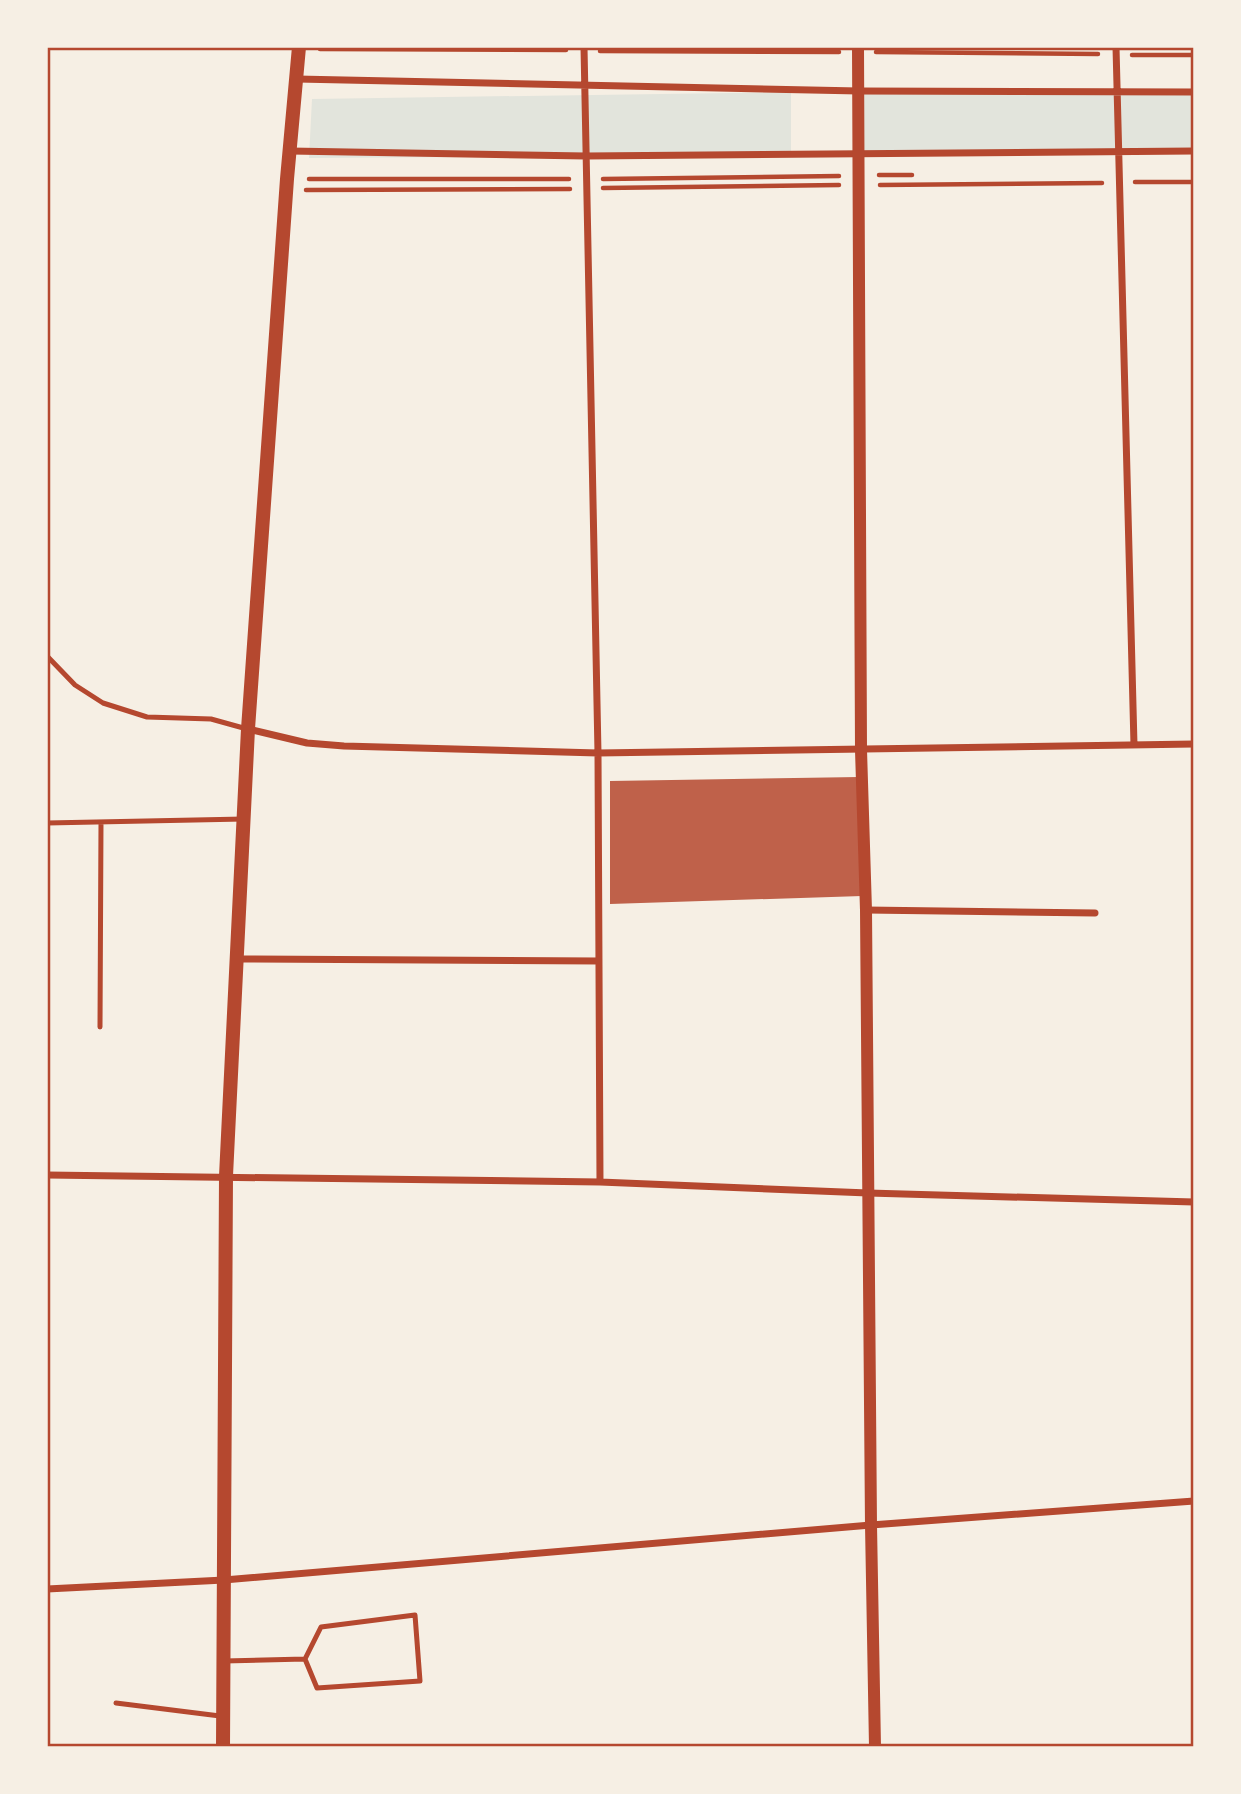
<svg xmlns="http://www.w3.org/2000/svg" width="1241" height="1794" font-family="Poppins,sans-serif">
	<style>
		.green { fill: #e2e4dc }
		.building { fill: #bf614a }
		.lines { fill: none; stroke-linecap: round; stroke-linejoin: round }
		.path { stroke: #b5482f; stroke-width: 4.5 }
		.service { stroke: #b5482f; stroke-width: 5 }
		.minor { stroke: #b5482f; stroke-width: 7 }
		.tertiary { stroke: #b5482f; stroke-width: 12 }
		.secondary { stroke: #b5482f; stroke-width: 14 }
		.neatline { fill: none; stroke: #b5482f; stroke-width: 2.5 }
	</style>
	<rect width="100%" height="100%" fill="#f6efe4"/>
	<!-- green -->
	<path class="green" d="M 859,91 L 1194,92 L 1194,151 L 860,154 Z
		M 791,92 L 791,155 L 309,158 L 312,99 Z"/>
	<!-- building -->
	<path class="building" d="M 859,777 L 862,896 L 610,904 L 610,781 Z"/>
	<g class="lines">
		<!-- path -->
		<path class="path" d="M 320,49 L 566,50
			M 600,51 L 839,52
			M 876,52 L 1098,54
			M 1132,55 L 1194,55
			M 879,175 L 912,175
			M 309,179 L 569,179
			M 603,179 L 839,176
			M 1135,182 L 1194,182
			M 880,185 L 1102,183
			M 603,188 L 839,185
			M 306,190 L 570,189"/>
		<!-- service -->
		<path class="service" d="M 47,656 L 75,685 L 103,703 L 147,717 L 211,719 L 247,729
			M 47,823 L 244,819
			M 100,1027 L 101,822
			M 415,1615 L 420,1681 L 317,1688 L 305,1659 L 321,1627 Z
			M 224,1661 L 305,1659
			M 116,1703 L 220,1716"/>
		<!-- minor -->
		<path class="minor" d="M 584,47 L 598,753 L 600,1182
			M 1116,47 L 1134,745
			M 297,79 L 859,91 L 1194,92
			M 290,151 L 586,156 L 1194,151
			M 248,729 L 307,743 L 344,746 L 598,753 L 1194,744
			M 866,910 L 1095,913
			M 237,959 L 599,961
			M 47,1175 L 600,1182 L 868,1193 L 1194,1202
			M 47,1589 L 224,1580 L 871,1525 L 1194,1501"/>
		<!-- tertiary -->
		<path class="tertiary" d="M 858,47 L 861,750 L 866,910 L 871,1525 L 875,1747"/>
		<!-- secondary -->
		<path class="secondary" d="M 223,1747 L 226,1176 L 248,729 L 287,179 L 299,47"/>
	</g>
	<!-- border -->
	<rect width="1241" height="1794" fill="none" stroke="#f6efe4" stroke-width="98"/>
	<rect x="49" y="49" width="1143" height="1696" class="neatline"/>
</svg>
